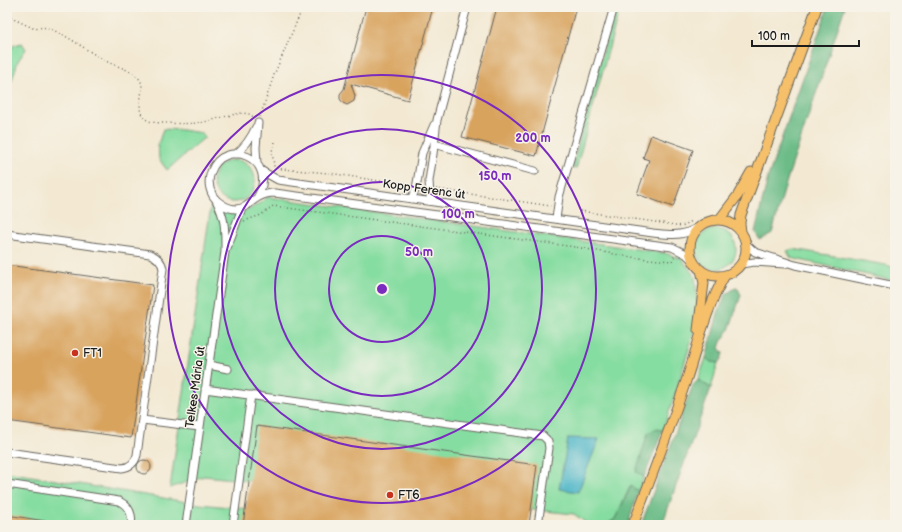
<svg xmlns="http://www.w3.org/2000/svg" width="902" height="532" font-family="'Balsamiq Sans',sans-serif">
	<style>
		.green { fill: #86dda1; stroke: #517c5e }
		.forest { fill: #6cbc87; stroke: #446c52 }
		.water { fill: #4bb6c8; stroke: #346972 }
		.building { fill: #d8a35d }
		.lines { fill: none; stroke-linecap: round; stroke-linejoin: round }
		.minor-casing { stroke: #67645c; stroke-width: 9 }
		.major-casing { stroke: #67645c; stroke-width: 11 }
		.path { stroke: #67645c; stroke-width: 1.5; stroke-dasharray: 1 3; stroke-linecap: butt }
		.minor { stroke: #fff; stroke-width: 7 }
		.major { stroke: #f6c06b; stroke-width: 9 }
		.ring { fill: none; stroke: #7b2cbf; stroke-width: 2 }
		.poi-dot { fill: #c8321e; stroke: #f7f3e8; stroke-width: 1.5 }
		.labels { text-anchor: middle; stroke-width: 3; stroke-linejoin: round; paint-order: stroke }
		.street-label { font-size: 12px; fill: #1c1c1c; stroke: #f7f3e8 }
		.poi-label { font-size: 12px; fill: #1c1c1c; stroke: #f7f3e8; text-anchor: start }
		.centre { fill: #7b2cbf; stroke: #f7f3e8; stroke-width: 2 }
		.ring-label { font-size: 12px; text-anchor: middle; font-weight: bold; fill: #7b2cbf; stroke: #f7f3e8; stroke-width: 3; stroke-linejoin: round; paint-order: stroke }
	</style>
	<rect width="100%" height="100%" fill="#f7f3e8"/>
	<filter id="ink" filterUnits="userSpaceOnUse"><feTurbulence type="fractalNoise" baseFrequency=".025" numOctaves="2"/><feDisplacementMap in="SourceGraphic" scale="8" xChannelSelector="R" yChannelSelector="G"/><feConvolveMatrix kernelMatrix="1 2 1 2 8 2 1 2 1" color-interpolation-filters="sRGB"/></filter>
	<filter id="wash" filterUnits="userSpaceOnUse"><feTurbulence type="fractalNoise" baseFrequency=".012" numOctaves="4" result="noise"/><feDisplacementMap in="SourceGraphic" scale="16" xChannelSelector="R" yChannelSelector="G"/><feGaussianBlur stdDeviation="0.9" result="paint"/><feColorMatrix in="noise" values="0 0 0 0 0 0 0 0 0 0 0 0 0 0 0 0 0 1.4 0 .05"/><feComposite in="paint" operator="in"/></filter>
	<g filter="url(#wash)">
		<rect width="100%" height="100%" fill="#f3e9d3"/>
		<!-- green -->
		<path class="green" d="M 615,7 L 620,7 L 576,169 L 572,168 Z
			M 22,43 L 26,49 L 18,61 L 11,83 L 7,85 L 7,56 L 14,45 Z
			M 163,129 L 182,130 L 202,133 L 205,137 L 167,170 L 159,159 L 158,145 Z
			M213 181a21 21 0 1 1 42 0a21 21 0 1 1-42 0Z
			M 268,197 L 665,253 L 682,259 L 695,277 L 697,298 L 697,312 L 693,335 L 678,385 L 663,430 L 656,429 L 636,471 L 644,477 L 638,491 L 630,487 L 615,519 L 606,525 L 589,525 L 574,514 L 204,476 L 170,488 L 211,205 C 236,218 247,213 268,197 Z
			M696 249a20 20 0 1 1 40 0a20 20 0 1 1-40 0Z
			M 793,249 L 886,265 L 895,268 L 895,281 L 791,258 L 787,251 Z
			M 706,358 L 711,362 L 718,363 L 711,388 L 698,380 Z
			M 7,472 L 199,504 L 360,520 L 367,525 L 7,525 Z"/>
		<!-- forest -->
		<path class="forest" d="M 828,7 L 845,7 L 787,180 L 772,233 L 760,240 L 755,232 L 768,177 Z
			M 737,287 L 741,295 L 729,330 L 721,342 L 719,348 L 723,353 L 721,360 L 718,363 L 711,362 L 706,358 L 718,313 L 726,294 Z
			M 698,380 L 711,388 L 662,525 L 641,525 L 693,385 Z
			M 656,429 L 663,430 L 644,477 L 636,472 L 648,433 Z
			M 631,486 L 638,491 L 628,525 L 606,525 L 615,519 Z"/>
		<!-- water -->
		<path class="water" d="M 568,438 L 599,439 L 578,492 L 559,489 Z"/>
		<g id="blocks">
			<!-- building -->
			<path class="building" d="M 366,7 L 433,7 L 408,100 L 351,84 L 355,96 L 354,101 L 347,105 L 343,103 L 340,99 L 340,94 L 344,89 Z
				M 497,7 L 576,7 L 536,156 L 462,137 Z
				M 651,135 L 693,150 L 673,207 L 637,194 L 649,160 L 643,158 Z
				M 7,265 L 153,285 L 131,438 L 7,421 Z
				M 257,426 L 537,465 L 529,525 L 243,525 Z
				M137 467a7 7 0 1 1 14 0a7 7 0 1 1-14 0Z
				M 7,515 L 52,522 L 52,525 L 7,525 Z"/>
		</g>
	</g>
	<g filter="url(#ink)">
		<use href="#blocks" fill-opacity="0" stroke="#67645c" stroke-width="1"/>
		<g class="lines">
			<!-- minor casing -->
			<g class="minor-casing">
				<path id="minor" d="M 434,144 L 535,171
					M 236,154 C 246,146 251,138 256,127
					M 257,163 L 256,148 L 258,123
					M 262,171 L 278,180 L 653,233 C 674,235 683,237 702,225
					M 257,198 C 280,158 224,136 211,172 C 208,180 209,189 213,196 C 218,203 228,209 236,209 C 247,208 249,203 257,198 C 262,195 270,193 275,193 L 672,247 L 686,254 L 694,262
					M 411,199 L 416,189 L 422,153 L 434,125
					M 435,202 L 430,196 L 429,181 L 433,154 L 437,120 L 467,7
					M 556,219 L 559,197 L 614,7
					M 7,234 L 150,254 C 157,257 162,261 163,269 L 137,455 C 135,463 130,467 122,468 L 7,452
					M 746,244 L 755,252 L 795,265 L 895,286
					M 227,248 L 242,208
					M 741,264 L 754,262 L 785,264
					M 209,365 L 228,369
					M 205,389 L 543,436 L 548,441 L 549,448 L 538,525
					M 142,420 L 200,427
					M 7,484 L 119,501 C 129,506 133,514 131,525
					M 186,525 L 225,252 C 225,230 226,220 216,200
					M 233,525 L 251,395"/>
			</g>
			<!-- major casing -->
			<g class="major-casing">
				<path id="major" d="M 719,220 L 738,195 L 751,172
					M690 248a28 28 0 1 1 56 0a28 28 0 1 1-56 0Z
					M 741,232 L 740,223 L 741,215 L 817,7
					M 698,330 L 704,283 L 701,270
					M 633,525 C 652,476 670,428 687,378 C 698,344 707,307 725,275"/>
			</g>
			<!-- path -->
			<path class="path" d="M 7,16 L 35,29 C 41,27 45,27 50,29 C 71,37 88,52 108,62 C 118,67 133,70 140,80 C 147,90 131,113 149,121 C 154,123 162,123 167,123 C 179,124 192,124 204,122 C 217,119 229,115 242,113 L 249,114 L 255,118
				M 260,117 L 274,75 L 303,7
				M 275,142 L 272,151 L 274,166 L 282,169 L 329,173 L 411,186
				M 436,189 L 551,206
				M 580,211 L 682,226 L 692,221
				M 244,221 L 261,215 L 273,206 L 575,247 L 637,258 L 672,261 L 675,255"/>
			<!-- minor -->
			<use href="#minor" class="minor"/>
			<!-- major -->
			<use href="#major" class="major"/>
		</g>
	</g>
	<!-- distance rings -->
	<g class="ring">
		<circle cx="382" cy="289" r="53"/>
		<circle cx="382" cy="289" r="107"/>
		<circle cx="382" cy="289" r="160"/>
		<circle cx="382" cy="289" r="214"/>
	</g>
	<!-- markers -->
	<g class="poi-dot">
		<circle cx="75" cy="353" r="4"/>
		<circle cx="390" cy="495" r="4"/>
	</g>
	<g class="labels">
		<!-- street labels -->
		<g class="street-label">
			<text transform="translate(424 189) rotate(8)" y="4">Kopp Ferenc út</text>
			<text transform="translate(195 387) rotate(-82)" y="4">Telkes Mária út</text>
		</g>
		<!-- poi labels -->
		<g class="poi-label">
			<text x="83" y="357">FT1</text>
			<text x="398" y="499">FT6</text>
		</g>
	</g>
	<circle cx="382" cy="289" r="6" class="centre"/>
	<g class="ring-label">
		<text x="533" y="142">200 m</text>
		<text x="495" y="180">150 m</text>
		<text x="458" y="218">100 m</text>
		<text x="419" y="256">50 m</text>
	</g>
	<!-- margin -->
	<rect width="902" height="532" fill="none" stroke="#f7f3e8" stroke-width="24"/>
	<!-- scale -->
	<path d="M752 40v6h107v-6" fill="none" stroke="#1c1c1c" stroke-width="2"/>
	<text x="758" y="40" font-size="12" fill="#1c1c1c" stroke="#f7f3e8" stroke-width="3" paint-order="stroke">100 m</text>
</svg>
